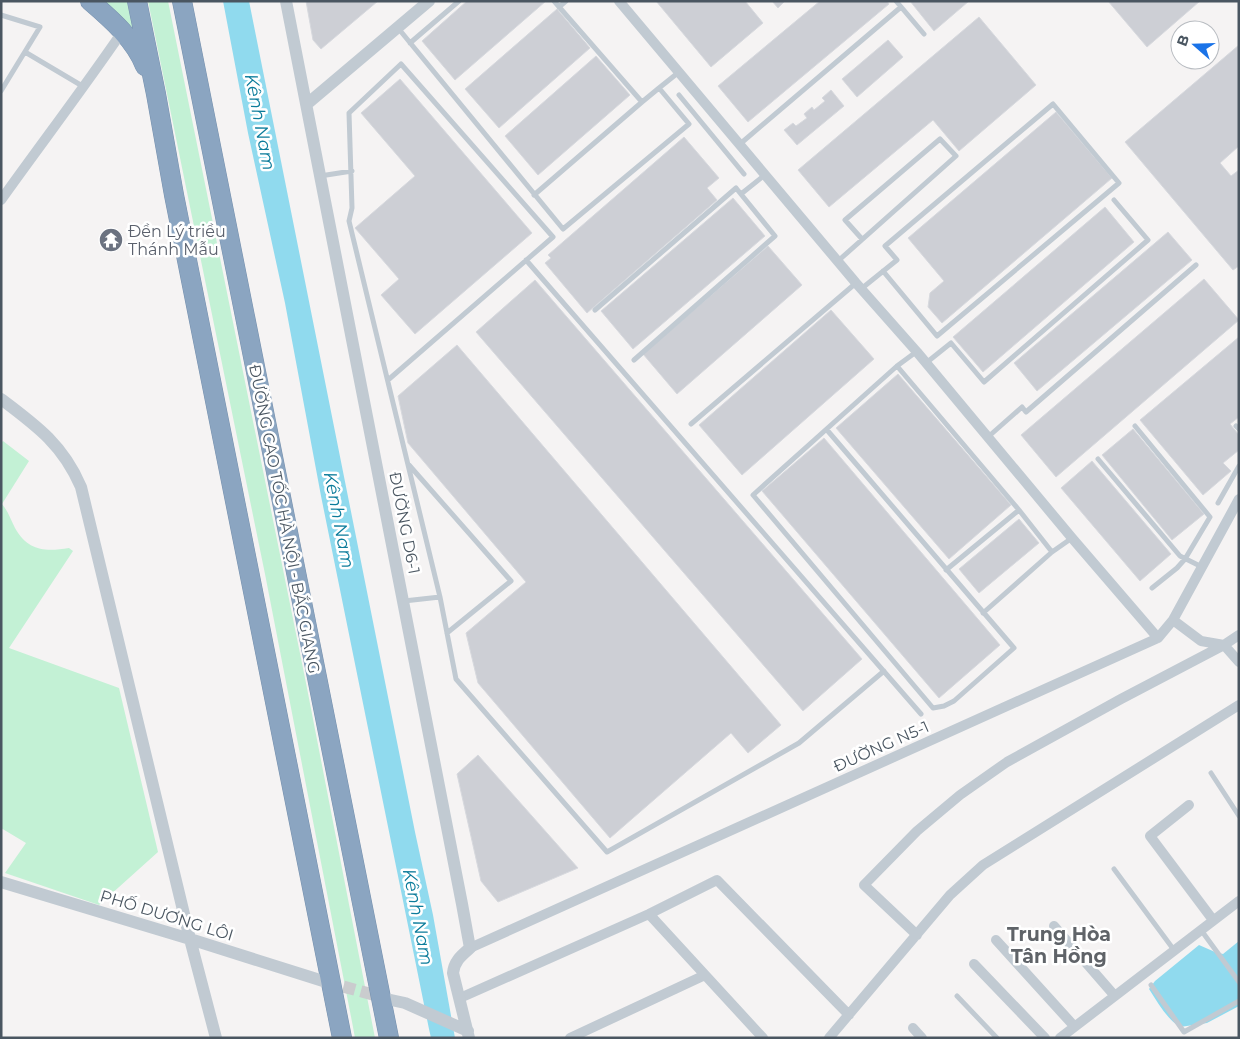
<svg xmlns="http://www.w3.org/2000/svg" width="1240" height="1039" font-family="Montserrat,sans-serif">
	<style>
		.green { fill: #c3f1d5 }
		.water { fill: #90daee }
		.building { fill: #cdcfd5; stroke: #d7d9de }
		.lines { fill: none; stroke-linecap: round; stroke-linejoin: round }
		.tertiary-tunnel { stroke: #caccce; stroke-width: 12; stroke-dasharray: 12 6; stroke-linecap: butt }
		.motorway-casing { stroke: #7690ad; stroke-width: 20 }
		.service { stroke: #c1cad2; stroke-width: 5 }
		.minor { stroke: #c1cad2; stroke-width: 10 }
		.tertiary { stroke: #c1cad2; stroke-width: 12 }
		.motorway { stroke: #8ba5c1; stroke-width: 19 }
		.labels { text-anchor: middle; stroke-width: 5; stroke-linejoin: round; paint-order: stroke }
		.worship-label { font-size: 16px; fill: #5b616d; stroke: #fff; text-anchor: start }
		.street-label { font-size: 16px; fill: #4a5661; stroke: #fff }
		.water-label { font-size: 18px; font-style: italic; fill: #0c7c9b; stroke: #fff }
		.quarter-label { font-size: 19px; font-weight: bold; fill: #5f6368; stroke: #fff }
	</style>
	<rect width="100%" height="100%" fill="#f5f3f3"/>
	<!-- green -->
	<path class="green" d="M 97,1 L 131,1 L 137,36 Z
		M 148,1 L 168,1 L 306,683 L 375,1038 L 355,1038 L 353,1027 L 265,574 Z
		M 3,441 L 29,461 L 2,504 C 8,511 11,520 15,528 C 28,551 45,552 69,548 L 73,551 L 9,648 L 119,688 L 158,852 L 99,905 L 5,873 L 26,843 L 1,828 L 1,443 Z"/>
	<!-- water -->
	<path class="water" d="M 223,1 L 249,1 L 415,832 L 433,915 L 455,1038 L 431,1038 L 429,1029 L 321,496 L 285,303 L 248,133 Z
		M 1239,941 L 1239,1006 L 1207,1023 L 1180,1027 C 1166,1018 1158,1003 1149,989 L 1155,981 L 1199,945 L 1215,952 L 1223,954 Z"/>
	<!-- building -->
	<path class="building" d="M 306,1 L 378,1 L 321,49 L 313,40 Z
		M 467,1 L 546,1 L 455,80 L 422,41 Z
		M 656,1 L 745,1 L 763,23 L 711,67 Z
		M 772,1 L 785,1 L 778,8 Z
		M 820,1 L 887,1 L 889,4 L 748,122 L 718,86 Z
		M 910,1 L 969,1 L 934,31 Z
		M 1108,1 L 1200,1 L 1147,47 Z
		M 557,9 L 590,48 L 499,128 L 465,89 Z
		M 979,17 L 1036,85 L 959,151 L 933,120 L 829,207 L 798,170 Z
		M 888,40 L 903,57 L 857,97 L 842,79 Z
		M 1239,45 L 1239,146 L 1220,163 L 1231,176 L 1239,170 L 1239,266 L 1233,270 L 1125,142 Z
		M 596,56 L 630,95 L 538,175 L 505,136 Z
		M 400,79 L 532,233 L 415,334 L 381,295 L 399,279 L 355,228 L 415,176 L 361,113 Z
		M 831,90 L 844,106 L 797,145 L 784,130 L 793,123 L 796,126 L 807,118 L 804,114 L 812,107 L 814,110 L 825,101 L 822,98 Z
		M 1056,112 L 1112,178 L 942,323 L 928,307 L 930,293 L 944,281 L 908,238 Z
		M 684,137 L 719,178 L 707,188 L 717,200 L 587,313 L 545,263 L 551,258 L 548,255 Z
		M 733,198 L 765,236 L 633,349 L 601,311 Z
		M 1105,207 L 1134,242 L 983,372 L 953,337 Z
		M 1168,232 L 1192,260 L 1037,391 L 1014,363 Z
		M 768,246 L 802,285 L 677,394 L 643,354 Z
		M 1204,279 L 1239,320 L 1056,477 L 1021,435 Z
		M 535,280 L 862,659 L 803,711 L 476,332 Z
		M 831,310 L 874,359 L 742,475 L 699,425 Z
		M 1239,337 L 1239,417 L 1230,424 L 1239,435 L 1239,450 L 1223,463 L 1231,471 L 1203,495 L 1140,420 Z
		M 457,345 L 781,725 L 748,753 L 731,733 L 610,838 L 478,683 L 466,633 L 526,582 L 408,443 L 398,396 Z
		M 898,374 L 1011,505 L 949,559 L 836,428 Z
		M 1133,429 L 1204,514 L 1172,540 L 1102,455 Z
		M 824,438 L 1000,645 L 939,698 L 762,491 Z
		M 1092,461 L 1171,554 L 1140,581 L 1061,488 Z
		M 1019,519 L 1039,543 L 979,593 L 959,569 Z
		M 478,755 L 578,868 L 498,902 L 481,881 L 457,774 Z"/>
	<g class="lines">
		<!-- tertiary-tunnel -->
		<path class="tertiary-tunnel" d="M 326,982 L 386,998"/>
		<!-- motorway casing -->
		<g class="motorway-casing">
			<path id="motorway" d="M 90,1 C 111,19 135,40 145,66
				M 137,1 L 156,94 L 174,195 L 342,1038
				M 182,1 L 389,1038"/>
		</g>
		<!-- service -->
		<path class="service" d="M 896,1 L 924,34
			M 559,7 L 566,1
			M 1,15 L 40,27 L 1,91
			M 398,28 L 563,229 L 689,124 L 659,88 L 642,102 L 554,1
			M 410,43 L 459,1
			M 25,52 L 84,87
			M 659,88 L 679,72
			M 679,95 L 744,174
			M 740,144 L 901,7
			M 320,176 L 352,171
			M 741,194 L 766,174
			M 534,195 L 642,102
			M 526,260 L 921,714
			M 838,261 L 956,156 L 940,139 L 845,220 L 862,239
			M 861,289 L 897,260 L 885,246 L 1053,104 L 1119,183 L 937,336 L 883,271
			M 595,310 L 736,188 L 775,236 L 634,360
			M 926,363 L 951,343 L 984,382 L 1148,240 L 1114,200
			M 897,366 L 1019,510 L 1052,552
			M 388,380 L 553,237 L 401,64 L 349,113 L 352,208 L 349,221 L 440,597 L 456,679 L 607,852 L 799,743 L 884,671
			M 691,424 L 856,283
			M 1135,426 L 1210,517 L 1185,559 L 1177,568 L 1152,588
			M 1236,426 L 1239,429
			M 827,430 L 1014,648 L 954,701 L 944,706 L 933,708 L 753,495 L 897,366 L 916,352
			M 988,437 L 1022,407 L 1026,412 L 1196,265
			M 1098,459 L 1180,556 L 1202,567
			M 409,465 L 511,581 L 447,633
			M 1218,503 L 1239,466
			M 946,570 L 1019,510
			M 404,601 L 440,597
			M 983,613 L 1052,552 L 1072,538
			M 1211,773 L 1239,816
			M 1114,869 L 1174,950
			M 1201,930 L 1239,982
			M 1151,985 L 1184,1032 L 1239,1001
			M 957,996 L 997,1038"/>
		<!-- minor -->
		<path class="minor" d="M 619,1 L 856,283 L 917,352 L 1072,538 L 1158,638
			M 1,200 C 41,144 83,89 122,32
			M 1173,620 L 1201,641 L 1224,645 L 1239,662
			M 1189,805 L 1150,836 L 1213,920
			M 649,914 L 763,1038
			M 1054,926 L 1114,995
			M 917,935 L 864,885 L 917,831 L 960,795 L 1007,762 L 1121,699 L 1224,645 L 1239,635
			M 996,940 L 1074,1026
			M 470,948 L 1158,638 L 1173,620 L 1239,499
			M 974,964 L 1045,1038
			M 460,998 L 649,914 L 717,880 L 849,1015
			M 913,1028 L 922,1038
			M 570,1038 L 705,975
			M 829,1038 L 950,895 L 983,865 L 1239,705
			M 1060,1038 L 1239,901"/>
		<!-- tertiary -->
		<path class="tertiary" d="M 286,1 L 462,904 L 470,948 C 462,955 454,961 453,973 L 469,1038
			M 307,104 L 429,1
			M 1,399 C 37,426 63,445 81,487 L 190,939 L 216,1038
			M 1,882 L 190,939 L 323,981
			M 391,1000 L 405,1003 L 468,1031"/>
		<!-- motorway -->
		<use href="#motorway" class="motorway"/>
	</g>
	<!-- icons -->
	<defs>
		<g id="temple-disc" transform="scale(1.25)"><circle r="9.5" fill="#6b7280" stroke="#fff"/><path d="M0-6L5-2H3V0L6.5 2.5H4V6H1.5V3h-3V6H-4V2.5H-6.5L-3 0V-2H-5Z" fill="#fff"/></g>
	</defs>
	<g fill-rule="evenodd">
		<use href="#temple-disc" x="111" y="240"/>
	</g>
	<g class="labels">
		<!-- worship labels -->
		<g class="worship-label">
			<text x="128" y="237">Đền Lý triều<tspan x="128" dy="18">Thánh Mẫu</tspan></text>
		</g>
		<!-- street labels -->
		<g class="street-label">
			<text transform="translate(285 519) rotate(79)" y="6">ĐƯỜNG CAO TỐC HÀ NỘI - BẮC GIANG</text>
			<text transform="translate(405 523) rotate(79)" y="6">ĐƯỜNG D6-1</text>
			<text transform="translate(881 746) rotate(-24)" y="6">ĐƯỜNG N5-1</text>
			<text transform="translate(167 915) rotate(17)" y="6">PHỐ DƯƠNG LÔI</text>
		</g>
		<!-- water labels -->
		<g class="water-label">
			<text transform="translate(260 122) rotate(79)" y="6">Kênh Nam</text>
			<text transform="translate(339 520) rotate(79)" y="6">Kênh Nam</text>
			<text transform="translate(418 917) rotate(79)" y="6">Kênh Nam</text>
		</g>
		<!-- quarter labels -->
		<g class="quarter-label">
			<text x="1059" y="941">Trung Hòa<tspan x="1059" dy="22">Tân Hồng</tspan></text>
		</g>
	</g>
	<!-- border -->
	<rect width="1240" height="1039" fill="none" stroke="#4a5661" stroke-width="5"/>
	<!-- north arrow -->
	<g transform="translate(1195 45) rotate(290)"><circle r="24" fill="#ffffff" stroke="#b7bbc0"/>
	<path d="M0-4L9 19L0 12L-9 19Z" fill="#1a73e8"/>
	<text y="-8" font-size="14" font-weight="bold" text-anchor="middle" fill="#4a5661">B</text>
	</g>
</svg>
